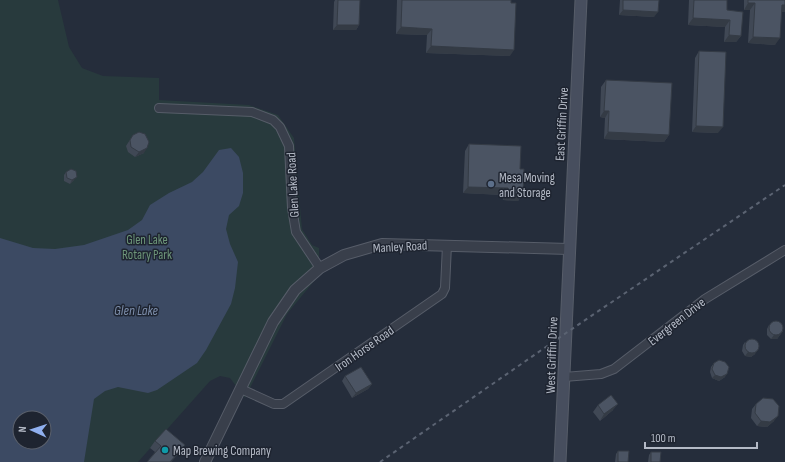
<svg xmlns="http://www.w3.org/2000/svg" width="785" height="462" font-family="'Sofia Sans Condensed',sans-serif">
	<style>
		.green { fill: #283a3d; fill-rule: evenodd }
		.water { fill: #3c4a63; fill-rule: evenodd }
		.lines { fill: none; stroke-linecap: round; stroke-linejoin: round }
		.minor-casing { stroke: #575d69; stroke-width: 10 }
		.tertiary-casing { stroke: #575d69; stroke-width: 12 }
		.secondary-casing { stroke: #575d69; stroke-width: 13 }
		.minor { stroke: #393f4b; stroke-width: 8 }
		.tertiary { stroke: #393f4b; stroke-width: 10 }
		.secondary { stroke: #474e5e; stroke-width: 11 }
		.rail { stroke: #5b6372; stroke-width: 2; stroke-dasharray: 4 4; stroke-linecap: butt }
		.wall { fill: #404855 }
		.shaded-wall { fill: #343b45 }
		.building { fill: #4b5463; stroke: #343b45 }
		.service-dot { fill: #5c6f8a; stroke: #1e2430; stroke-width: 1.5 }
		.culture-dot { fill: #0f9aa8; stroke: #1e2430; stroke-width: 1.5 }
		.labels { text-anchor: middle; stroke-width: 3; stroke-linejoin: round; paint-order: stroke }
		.street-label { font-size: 13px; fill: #b4bac6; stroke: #1e2430 }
		.poi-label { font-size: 13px; fill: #b4bac6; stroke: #1e2430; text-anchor: start }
		.park-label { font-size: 13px; fill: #6d9579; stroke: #1e2430 }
		.water-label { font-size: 14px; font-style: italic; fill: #7e8fac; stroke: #1e2430 }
	</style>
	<rect width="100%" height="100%" fill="#252d3b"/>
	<!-- green -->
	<path class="green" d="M 0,0 L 58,0 L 69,47 L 82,68 L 103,76 L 159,78 L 159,100 L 249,105 L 278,115 L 294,138 L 302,229 L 312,245 L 319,248 L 319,275 L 287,314 L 245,398 L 230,378 L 220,376 L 210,381 L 138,462 L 0,462 ZM 20,418 L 44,418 L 44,442 L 20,442 Z"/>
	<!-- water -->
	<path class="water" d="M 231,148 L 239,157 L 243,173 L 243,193 L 239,206 L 229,215 L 226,229 L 230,244 L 238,262 L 235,288 L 231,304 L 206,350 L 197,363 L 157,390 L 148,393 L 118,387 L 105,391 L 94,399 L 84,462 L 0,462 L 0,238 L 33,248 L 55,249 L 84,245 L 128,230 L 142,220 L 150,205 L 169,193 L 192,182 L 203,172 L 219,150 ZM 20,418 L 44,418 L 44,442 L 20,442 Z"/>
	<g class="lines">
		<!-- minor casing -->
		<g class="minor-casing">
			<path id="minor" d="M 159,108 L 252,112 L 273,120 L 280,127 L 289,146 L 292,208 L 296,232 L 320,268
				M 564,377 L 601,374 L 614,369 L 705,299 L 785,250
				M 241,389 L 274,404 L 283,404 L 442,294 L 445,288 L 447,245"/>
		</g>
		<!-- tertiary casing -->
		<g class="tertiary-casing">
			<path id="tertiary" d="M 205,462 L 273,322 L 295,290 L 320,268 L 344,255 L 382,244 L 569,249"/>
		</g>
		<!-- secondary casing -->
		<g class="secondary-casing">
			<path id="secondary" d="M 560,462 L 581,0"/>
		</g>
		<!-- minor -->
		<use href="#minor" class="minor"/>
		<!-- tertiary -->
		<use href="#tertiary" class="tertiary"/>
		<!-- secondary -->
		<use href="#secondary" class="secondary"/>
		<!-- rail -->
		<path class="rail" d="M 380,462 L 566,333 L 785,185"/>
	</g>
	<!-- wall -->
	<path class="wall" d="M 335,0 L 360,0 L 359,25 L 356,30 L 333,30 L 334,2 Z
		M 397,0 L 511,0 L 510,56 L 426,53 L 427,35 L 396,34 Z
		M 620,0 L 659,0 L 654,17 L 619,15 Z
		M 689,0 L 727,0 L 727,10 L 741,36 L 736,42 L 724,42 L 725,27 L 688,25 Z
		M 744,0 L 785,0 L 785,12 L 782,12 L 775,45 L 748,43 L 750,10 L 744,10 Z
		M 699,51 L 718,133 L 692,132 L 695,58 Z
		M 606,80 L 669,135 L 664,142 L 604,139 L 605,118 L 600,117 L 601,87 Z
		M 133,135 L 144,153 L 135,157 L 128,152 L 126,146 Z
		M 469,144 L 520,169 L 523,194 L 518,201 L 503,200 L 503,195 L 463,193 L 465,151 Z
		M 66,172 L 74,180 L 70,184 L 64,181 L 64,175 Z
		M 769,325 L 783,331 L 777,339 L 771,339 L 767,335 L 767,329 Z
		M 745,342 L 755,354 L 751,357 L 745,356 L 742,351 L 743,345 Z
		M 714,363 L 725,377 L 719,381 L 712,378 L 710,372 L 711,367 Z
		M 345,376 L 372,384 L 368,389 L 352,398 L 342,381 Z
		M 756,404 L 774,421 L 767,427 L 757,426 L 751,418 L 752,409 Z
		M 598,405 L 613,410 L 600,421 L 593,412 Z
		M 155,441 L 180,452 L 171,462 L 147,462 L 155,452 L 150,448 Z
		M 618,451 L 628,462 L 615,462 L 616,454 Z
		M 651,452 L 660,462 L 648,462 L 649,455 Z"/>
	<!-- shaded-wall -->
	<path class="shaded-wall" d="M 748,3 L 755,3 L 750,10 L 744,10 Z
		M 782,5 L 785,5 L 785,12 L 778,12 Z
		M 623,10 L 658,12 L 654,17 L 619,15 Z
		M 693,18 L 730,20 L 725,27 L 688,25 Z
		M 337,25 L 359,25 L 356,30 L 333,30 Z
		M 401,27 L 432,29 L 427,35 L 396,34 Z
		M 729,35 L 741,36 L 736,42 L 724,42 Z
		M 753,37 L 780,38 L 775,45 L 748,43 Z
		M 431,46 L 514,50 L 510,56 L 426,53 Z
		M 604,111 L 609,111 L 605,118 L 600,117 Z
		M 696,126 L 723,127 L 718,133 L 692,132 Z
		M 608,132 L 669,135 L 664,142 L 604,139 Z
		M 147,148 L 144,153 L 135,157 L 139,152 Z
		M 77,177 L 70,184 L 72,180 Z
		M 468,187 L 508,188 L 503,195 L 463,193 Z
		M 508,194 L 523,194 L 518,201 L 503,200 Z
		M 783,331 L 777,339 L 771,339 L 774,335 Z
		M 758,350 L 755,354 L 751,357 L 745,356 L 748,352 Z
		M 727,374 L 725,377 L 719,381 L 712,378 L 715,375 Z
		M 372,384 L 368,389 L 352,398 L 356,393 Z
		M 618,404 L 613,410 L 600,421 L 604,414 Z
		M 778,416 L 774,421 L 767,427 L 757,426 L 761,421 Z
		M 185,445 L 171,462 L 170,462 Z"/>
	<!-- building -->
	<path class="building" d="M 338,0 L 360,0 L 359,25 L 337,25 Z
		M 402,0 L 511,0 L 511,3 L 516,3 L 514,50 L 431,46 L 432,29 L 401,27 Z
		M 623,0 L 659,0 L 658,12 L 623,10 Z
		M 694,0 L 727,0 L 727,10 L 743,12 L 741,36 L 729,35 L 730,20 L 693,18 Z
		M 748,0 L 785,0 L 785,5 L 782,5 L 780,38 L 753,37 L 755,3 L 748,3 Z
		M 699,51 L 726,52 L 723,127 L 696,126 Z
		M 606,80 L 672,83 L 669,135 L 608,132 L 609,111 L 604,111 Z
		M 139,132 L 145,134 L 149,142 L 147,148 L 139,152 L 131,147 L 130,140 L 133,135 Z
		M 469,144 L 521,146 L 520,169 L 524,169 L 523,194 L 508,194 L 508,188 L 468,187 Z
		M 71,169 L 76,171 L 77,177 L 72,180 L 67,178 L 66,172 Z
		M769 328a7 7 0 1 1 14 0a7 7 0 1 1-14 0Z
		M745 346a7 7 0 1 1 14 0a7 7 0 1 1-14 0Z
		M 719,360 L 725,362 L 729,367 L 727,374 L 721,377 L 715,375 L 712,369 L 714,363 Z
		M 361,367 L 372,384 L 356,393 L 345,376 Z
		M 611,395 L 618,404 L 604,414 L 598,405 Z
		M 763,398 L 773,399 L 779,406 L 778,416 L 770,422 L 761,421 L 755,413 L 756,404 Z
		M 166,429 L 185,445 L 170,462 L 147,462 L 161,446 L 155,441 Z
		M 618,451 L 629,451 L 628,462 L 618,462 Z
		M 651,452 L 661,452 L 660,462 L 651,462 Z"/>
	<!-- markers -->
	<circle class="service-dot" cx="491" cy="184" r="4"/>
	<circle class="culture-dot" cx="165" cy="450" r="4"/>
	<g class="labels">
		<!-- street labels -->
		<g class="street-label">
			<text transform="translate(561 124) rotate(-87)" y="5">East Griffin Drive</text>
			<text transform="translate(292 185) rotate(-93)" y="5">Glen Lake Road</text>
			<text transform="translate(400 246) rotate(-3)" y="5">Manley Road</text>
			<text transform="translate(676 321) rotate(-38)" y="5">Evergreen Drive</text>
			<text transform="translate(364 348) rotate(-35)" y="5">Iron Horse Road</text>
			<text transform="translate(551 355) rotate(-88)" y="5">West Griffin Drive</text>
		</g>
		<!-- poi labels -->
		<g class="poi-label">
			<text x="499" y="182">Mesa Moving<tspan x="499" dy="15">and Storage</tspan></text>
			<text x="173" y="455">Map Brewing Company</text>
		</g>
		<!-- park labels -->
		<g class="park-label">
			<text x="147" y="244">Glen Lake<tspan x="147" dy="15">Rotary Park</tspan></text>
		</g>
		<!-- water labels -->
		<g class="water-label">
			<text x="136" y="315">Glen Lake</text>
		</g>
	</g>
	<!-- north arrow -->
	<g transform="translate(32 430) rotate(273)"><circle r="19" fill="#1e2430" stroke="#5a606c"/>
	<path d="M0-3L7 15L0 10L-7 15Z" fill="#90b0ef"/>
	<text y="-6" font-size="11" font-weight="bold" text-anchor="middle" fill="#b4bac6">N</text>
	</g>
	<!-- scale -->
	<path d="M645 442v6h112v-6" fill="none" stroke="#b4bac6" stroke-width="2"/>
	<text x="651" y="442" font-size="12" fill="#b4bac6" stroke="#1e2430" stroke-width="3" paint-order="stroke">100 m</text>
</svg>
